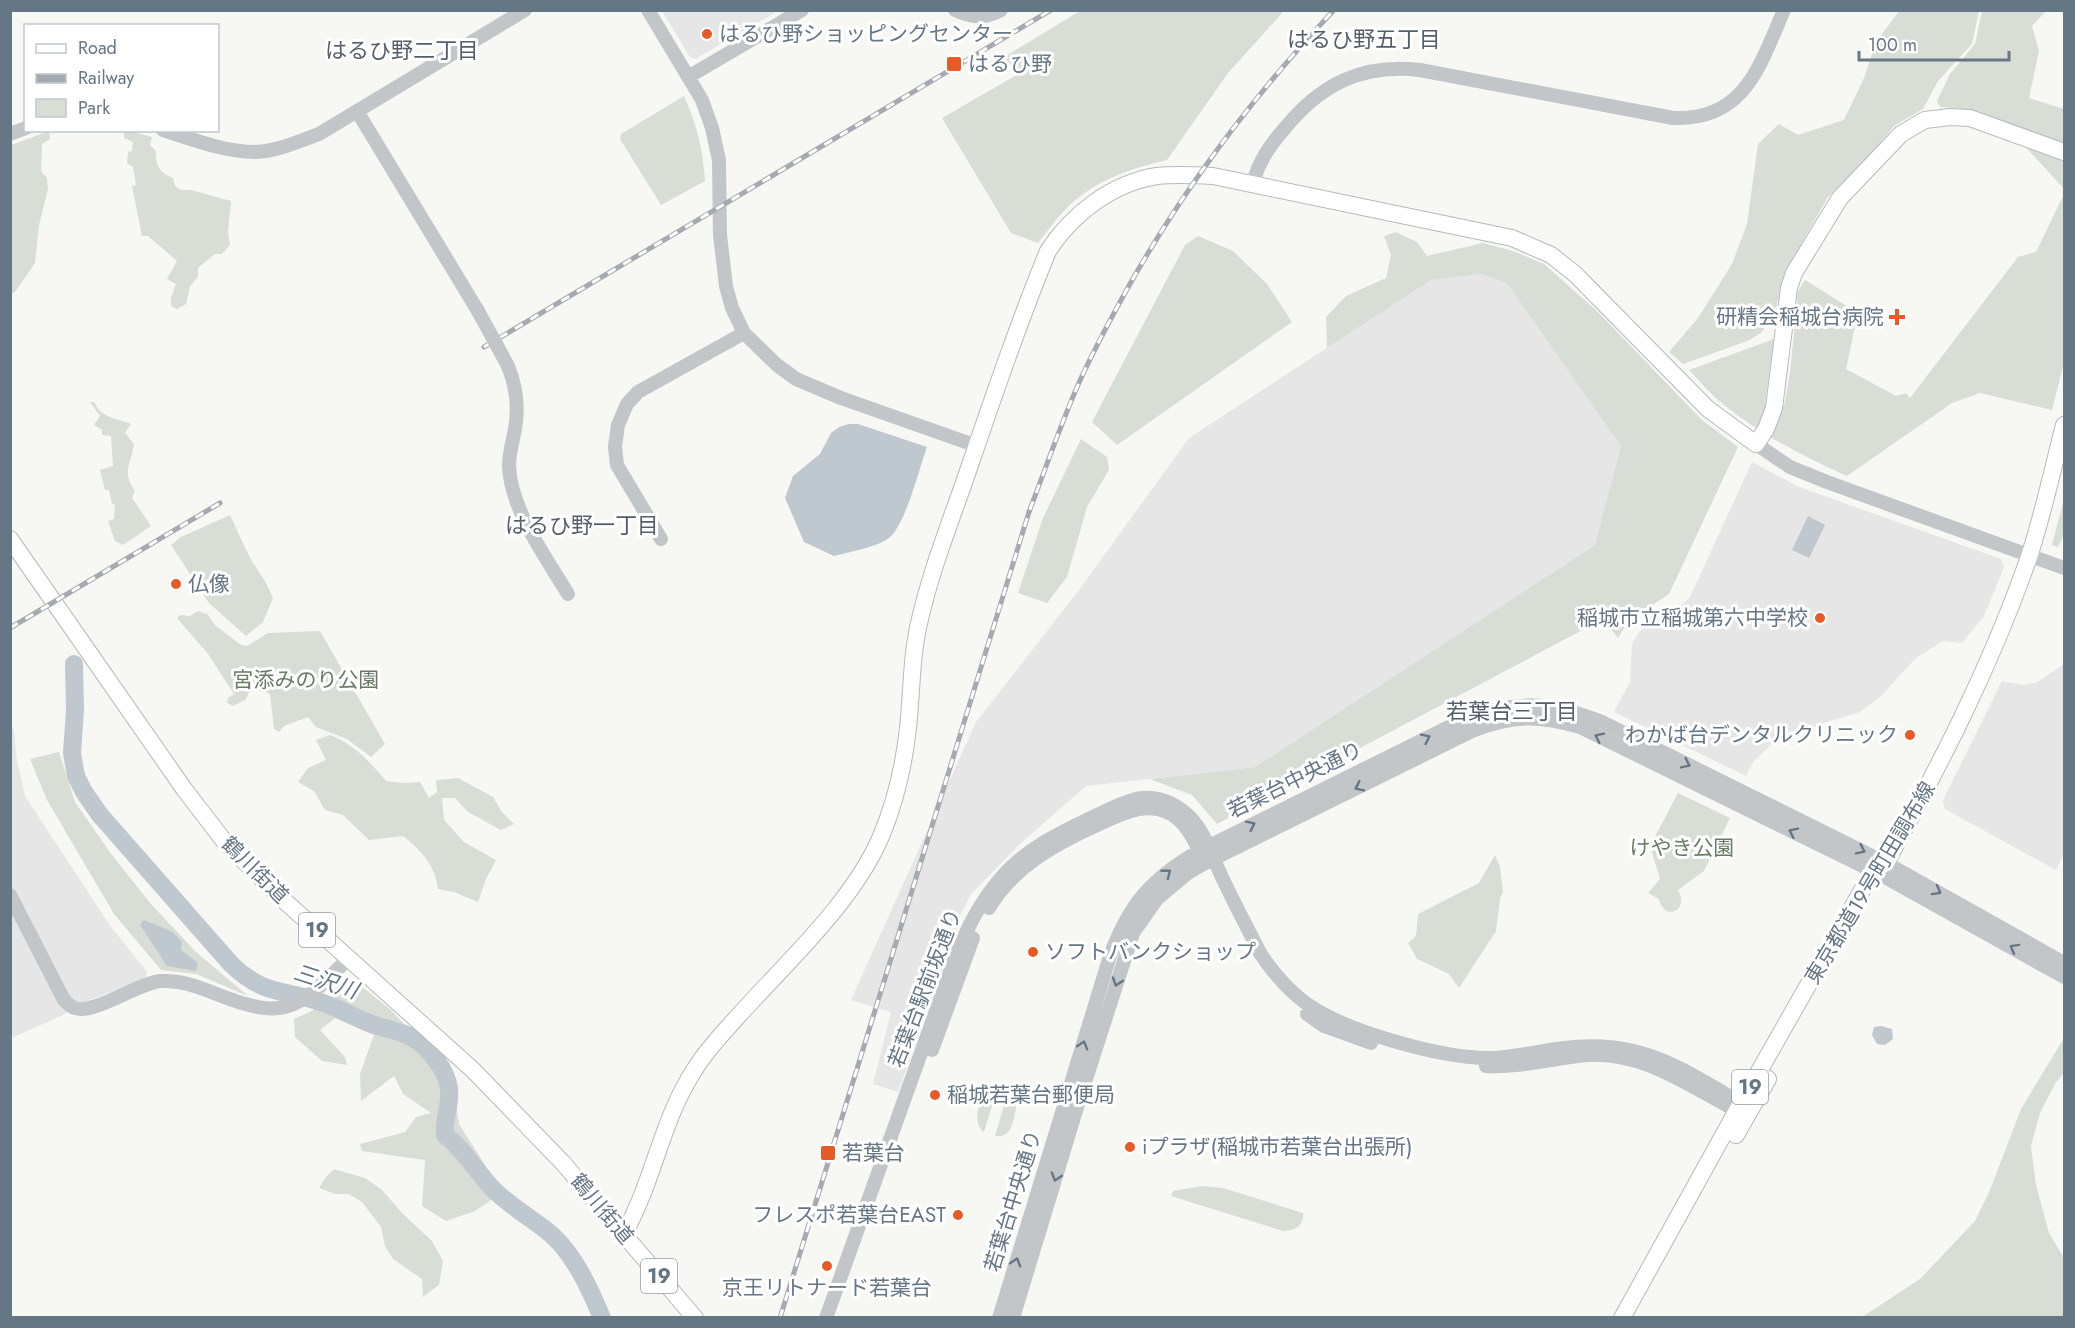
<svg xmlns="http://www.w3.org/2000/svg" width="2075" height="1328" font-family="Jost,'Noto Sans JP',sans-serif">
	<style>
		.built { fill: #e5e6e5 }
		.green { fill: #d8ded5 }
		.water { fill: #bfc8ce }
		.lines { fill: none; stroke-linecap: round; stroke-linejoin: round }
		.river { stroke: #bfc8ce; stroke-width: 18 }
		.major-casing { stroke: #b5b9bd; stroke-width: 18 }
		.minor { stroke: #c2c6c9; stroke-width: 14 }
		.major { stroke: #fff; stroke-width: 16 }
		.rail-casing { stroke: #a4aab0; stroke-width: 5 }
		.rail { stroke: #fff; stroke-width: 3; stroke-dasharray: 9; stroke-linecap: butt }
		.minor-bridge { stroke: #c2c6c9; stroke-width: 14 }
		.oneway { stroke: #657685 }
		.poi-dot { fill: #e65a25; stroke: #fff; stroke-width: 2 }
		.labels { text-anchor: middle; stroke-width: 6; stroke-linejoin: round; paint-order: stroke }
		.shield { fill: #fff; stroke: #939faa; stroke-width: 1.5 }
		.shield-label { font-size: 20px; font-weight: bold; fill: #657685 }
		.poi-label { font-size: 21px; fill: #657685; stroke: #fff; text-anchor: start }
		.park-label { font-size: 21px; fill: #687c64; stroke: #fff }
		.street-label { font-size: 21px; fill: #657685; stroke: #fff }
		.neighbourhood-label { font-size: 22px; fill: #545f6a; stroke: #fff }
		.water-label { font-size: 22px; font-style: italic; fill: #617782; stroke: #fff }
	</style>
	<rect width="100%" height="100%" fill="#f7f7f4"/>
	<!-- built -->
	<path class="built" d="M 662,11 L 778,11 L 695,59 L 690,57 Z
		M 1481,274 L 1508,283 L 1622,446 L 1595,545 L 1255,767 L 1086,786 L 1021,843 L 971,894 L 959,918 L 959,925 L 898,1092 L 873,1084 L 891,1012 L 851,1000 L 976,722 L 1079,590 L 1189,438 L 1431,280 Z
		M 1752,462 L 1799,487 L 2001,559 L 2004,567 L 1984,616 L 1962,643 L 1943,641 L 1916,658 L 1878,699 L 1858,713 L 1829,721 L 1772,744 L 1754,761 L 1746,776 L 1614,712 L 1630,682 L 1632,644 L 1639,632 L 1653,621 L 1677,610 L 1690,597 Z
		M 2064,664 L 2064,853 L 2056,870 L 1945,809 L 1943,800 L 2002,681 L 2023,685 L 2036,683 Z
		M 10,724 L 14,731 L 17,761 L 25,796 L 109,924 L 147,972 L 145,978 L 88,1001 L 61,1016 L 11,1038 Z"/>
	<!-- green -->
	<path class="green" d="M 1080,11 L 1284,11 L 1228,73 L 1167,160 C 1129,169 1092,181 1064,211 C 1055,220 1047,232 1038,243 L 1011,233 L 942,118 L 1015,76 L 1004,57 Z
		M 1899,11 L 1979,11 L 1972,44 L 1938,81 L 1923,109 L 1894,126 L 1873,152 L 1828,197 L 1785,272 L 1776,308 L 1762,332 L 1750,340 L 1683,364 L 1669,352 L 1698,318 L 1732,264 L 1747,224 L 1758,144 L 1779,124 L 1798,135 L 1844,120 L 1864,78 L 1876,42 Z
		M 1982,11 L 2046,11 L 2032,26 L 2039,51 L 2029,98 L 2064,109 L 2064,189 L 2001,120 L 1957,108 L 1940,107 L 1937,101 L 1950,74 L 1975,44 Z
		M 684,96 C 697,125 703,150 705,181 L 661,205 L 620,139 L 621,134 Z
		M 49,131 L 50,139 L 42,144 L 41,171 L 47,178 L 48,189 L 39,225 L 35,263 L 15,292 L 11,294 L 11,145 Z
		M 114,131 L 130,131 L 152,137 L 150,145 L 156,151 C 155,166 160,173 173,178 L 175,186 L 181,190 L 191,190 L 231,201 L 228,232 L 230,245 L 222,254 L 215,254 L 198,268 L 198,277 L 190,286 L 186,304 L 177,309 L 171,306 L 171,298 L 176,284 L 167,279 L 177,261 L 148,236 L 142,236 L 132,186 L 136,185 L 133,167 L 127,163 L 128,152 L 132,151 L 133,142 L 124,138 L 124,133 Z
		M 2064,194 L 2064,362 L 2052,410 L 1980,393 L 1952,403 L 1847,476 C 1803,456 1759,434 1722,403 C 1710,394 1700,381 1689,370 L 1774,339 L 1765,404 L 1784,406 L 1790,373 L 1798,291 L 1805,280 L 1858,313 L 1846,369 L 1896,396 L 1906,393 L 1910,398 L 2018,257 L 2036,252 Z
		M 1396,232 L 1417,242 L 1427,256 L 1483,243 L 1513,251 L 1544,264 L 1598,312 L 1702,420 L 1738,447 L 1669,594 L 1629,620 L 1618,638 L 1603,619 L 1217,824 L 1192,795 L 1150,779 L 1255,767 L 1595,545 L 1621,446 L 1507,283 L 1481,274 L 1431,280 L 1327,348 L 1326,317 L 1346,296 L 1386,278 L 1391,255 L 1384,236 Z
		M 1198,236 L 1233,251 L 1267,284 L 1292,322 L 1117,445 L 1092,422 L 1185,245 Z
		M 90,402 L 94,402 C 102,419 115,417 131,424 L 125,433 L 134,444 C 131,466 121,471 135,491 L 132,498 L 151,526 L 123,545 L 115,541 L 108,521 L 114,519 L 115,505 L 112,504 L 109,490 L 105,490 L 100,470 L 113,466 L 111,436 L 102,435 L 102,430 L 94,425 L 100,416 Z
		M 1081,439 L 1107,457 L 1109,470 L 1087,507 L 1067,577 L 1047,603 L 1018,593 L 1043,518 Z
		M 2064,499 L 2064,534 L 2058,547 L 2052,545 Z
		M 230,515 L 250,558 L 265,581 L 273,598 L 263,622 L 246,636 L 209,603 L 171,545 L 181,537 Z
		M 198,611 L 207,614 L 215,625 L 241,645 L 247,646 L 268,633 L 320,631 L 385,744 L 371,757 L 347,739 L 316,727 L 308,717 L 284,726 L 279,732 L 274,729 L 270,694 L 263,691 L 250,691 L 245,700 L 233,706 L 227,703 L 228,698 L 234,694 L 208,654 L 177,618 L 180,615 L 190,616 Z
		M 330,735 C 354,744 369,761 386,781 L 405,783 L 420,782 L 429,798 L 437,792 L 436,780 L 458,778 L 493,797 L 502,812 L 514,824 L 501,830 L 468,812 L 455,798 L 442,798 L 444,820 L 464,842 L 496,860 L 486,879 L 478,902 L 454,892 L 438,889 C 435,864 421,851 403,836 L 369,840 L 343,815 L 325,810 L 314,791 L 298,782 L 308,768 L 326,760 L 316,740 Z
		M 59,752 L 75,802 L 109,851 L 150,903 L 196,952 L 248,996 L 196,974 L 161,970 L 114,914 L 47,800 L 30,759 Z
		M 1678,793 L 1730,818 L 1704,871 L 1678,890 C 1690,911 1664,922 1659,899 L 1648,893 L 1660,879 L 1650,846 Z
		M 1495,855 L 1500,867 L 1503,892 L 1500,899 L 1496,931 L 1459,988 L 1449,974 L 1417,959 L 1408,943 L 1416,936 L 1418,914 L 1479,883 Z
		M 340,981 L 360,985 L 392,1011 L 421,1043 L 449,1062 L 459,1124 L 485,1165 L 493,1199 L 475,1211 L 446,1221 L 422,1206 L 425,1160 L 362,1151 L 360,1144 L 405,1132 L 416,1117 L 431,1113 L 403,1094 L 394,1076 L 361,1101 L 360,1074 L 374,1035 L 335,1018 L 320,1030 L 345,1057 L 347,1065 L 322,1061 L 295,1037 L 294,1019 C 317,1009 327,1005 340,981 Z
		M 2064,1038 L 2064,1072 L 2055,1084 L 2040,1113 L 2031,1146 L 2036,1185 L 2049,1233 L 2064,1258 L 2064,1317 L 1862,1317 L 1920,1279 L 1975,1221 L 1990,1190 L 2021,1109 Z
		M 990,1089 L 997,1089 L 984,1132 C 971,1124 979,1097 990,1089 Z
		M 1008,1092 L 1015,1096 C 1018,1105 1014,1123 1009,1131 C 1005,1136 1000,1136 995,1136 Z
		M 334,1169 L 365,1178 L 382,1190 L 401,1212 L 432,1241 L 443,1261 L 439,1285 L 423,1297 L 422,1279 L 393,1259 L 385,1246 L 381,1227 L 362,1202 L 349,1194 L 335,1194 L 319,1188 L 325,1178 Z
		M 1203,1186 L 1223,1188 L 1303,1213 C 1304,1227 1294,1230 1283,1231 L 1171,1196 L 1173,1191 Z"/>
	<!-- water -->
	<path class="water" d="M 849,424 L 858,424 L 927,447 C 919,469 906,523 890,537 C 879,547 849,552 834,556 L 804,542 L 785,498 L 793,476 L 820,454 L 831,433 L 839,427 Z
		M 1808,516 L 1825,525 L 1809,558 L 1792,550 Z
		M 144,920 L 173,932 L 182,942 L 181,950 L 198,963 L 196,971 L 167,966 L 140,925 Z
		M 1881,1026 L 1892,1029 L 1893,1039 L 1885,1045 L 1877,1044 L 1872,1035 L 1874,1027 Z"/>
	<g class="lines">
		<!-- river -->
		<path class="river" d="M 74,664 L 75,710 L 72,753 L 76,776 L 84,792 L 100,815 L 231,964 C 263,996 285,989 323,1003 C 339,1008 354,1017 369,1023 C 383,1029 400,1030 413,1038 C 429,1048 447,1070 449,1089 C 451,1105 443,1120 445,1135 C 465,1150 476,1172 494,1190 C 511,1207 533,1219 552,1235 C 575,1256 590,1289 602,1318"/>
		<!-- major casing -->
		<g class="major-casing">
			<path id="major" d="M 10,539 L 184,789 L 224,841 L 279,896 L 473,1070 L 563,1163 L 695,1318
				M 1736,1135 L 1768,1079
				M 623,1235 C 654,1182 661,1120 695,1069 C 707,1049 724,1032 740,1014 C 788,961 855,900 882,834 C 896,800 904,764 908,728 C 912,691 911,655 920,619 C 932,567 952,518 969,468 C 994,395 1019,322 1048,251 C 1072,214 1112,183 1157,176 C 1175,174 1194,175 1213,176 L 1512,238 L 1551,255 L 1575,274 L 1708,409 L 1756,444 L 1766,429 L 1774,408 L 1789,288 L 1794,273 L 1840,198 L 1901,134 L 1925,120 L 1950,117 L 1970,118 L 2064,152
				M 1622,1318 L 1741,1103 L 1873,871 L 1886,863 C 1941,763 1991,666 2029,557 C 2043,514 2053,468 2064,425"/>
		</g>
		<!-- minor -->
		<path class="minor" d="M 648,10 L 702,100 L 712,128 L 719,160 L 720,235 L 726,286 L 732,308 L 744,333 L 777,365 L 796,379 L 841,398 L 977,446
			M 955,10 C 972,18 984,19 1001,10
			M 688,77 L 802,10
			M 357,111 L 478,311
			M 163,130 C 192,139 224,152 255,152 C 277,151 298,142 319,134 L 525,10
			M 10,134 L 26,128
			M 1253,183 C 1259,161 1270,145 1285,128 C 1321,84 1363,63 1420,70 L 1673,118 C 1745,121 1760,65 1784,10
			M 508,366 C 516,386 519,407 515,429 C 513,441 509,453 509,465 C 510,509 546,557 568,594
			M 1756,444 L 1790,467 L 1827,482 L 2064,568
			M 661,539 L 617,465 L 615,447 L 618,425 L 627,404 L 638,392 L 744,333
			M 10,895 L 64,1000 C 67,1003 71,1007 75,1008 C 94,1015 137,983 161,981 C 180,980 196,986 214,993 C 286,1022 297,1010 349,958
			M 989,908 C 1013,867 1055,844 1097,825 C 1120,815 1145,800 1171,814 C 1187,823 1195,842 1203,858
			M 1307,1014 L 1324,1026 L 1371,1043
			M 932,1050 L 973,938
			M 1486,1066 C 1520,1068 1554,1058 1587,1055 C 1639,1051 1684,1082 1728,1106
			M 826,1318 L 955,958 C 967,929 979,903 1000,879 C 1026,848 1063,831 1099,814 C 1112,808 1127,800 1142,798 C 1157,797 1172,802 1184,812 C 1203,826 1211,854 1221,875 C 1233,901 1247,927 1260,953 C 1274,974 1291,994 1313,1008 C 1352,1033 1445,1059 1491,1058 C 1516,1057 1540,1051 1564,1048 C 1616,1042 1653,1052 1698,1078 C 1715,1088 1734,1097 1748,1110
			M 999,1318 L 1110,956 C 1129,904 1151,879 1199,851 L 1467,718 C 1521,700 1549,701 1602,722 L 1886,863 L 2064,963
			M 1013,1318 L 1078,1104 L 1133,933 L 1157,899 L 1188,873 L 1205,863 L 1472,731 C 1513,715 1538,715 1580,727 L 1883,876 L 2064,977"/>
		<!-- major -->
		<use href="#major" class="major"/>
		<!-- rail casing -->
		<g class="rail-casing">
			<path id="rail" d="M 484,347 L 1051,10
				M 10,628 L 220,503
				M 780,1318 L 1029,512 C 1045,470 1060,426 1078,385 C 1092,353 1109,322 1126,291 C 1183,189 1253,96 1334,10"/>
		</g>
		<!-- rail -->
		<use href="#rail" class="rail"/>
		<!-- minor-bridge -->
		<path class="minor-bridge" d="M 478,311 L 508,366"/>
	</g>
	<!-- one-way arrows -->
	<defs><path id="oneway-chevron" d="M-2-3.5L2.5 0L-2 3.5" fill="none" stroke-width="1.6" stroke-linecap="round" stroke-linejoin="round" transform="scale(1.5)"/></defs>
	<g class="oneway">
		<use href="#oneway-chevron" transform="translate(1599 737) rotate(-154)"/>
		<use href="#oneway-chevron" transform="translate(1426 738) rotate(-26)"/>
		<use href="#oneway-chevron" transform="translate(1686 764) rotate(26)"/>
		<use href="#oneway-chevron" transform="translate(1359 787) rotate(154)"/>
		<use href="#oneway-chevron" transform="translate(1251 825) rotate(-26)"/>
		<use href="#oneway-chevron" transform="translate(1793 832) rotate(-154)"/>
		<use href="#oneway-chevron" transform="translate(1861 850) rotate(26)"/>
		<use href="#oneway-chevron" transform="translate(1167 873) rotate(-38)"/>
		<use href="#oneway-chevron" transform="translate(1937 891) rotate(29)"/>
		<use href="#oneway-chevron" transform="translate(2014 948) rotate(-151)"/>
		<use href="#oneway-chevron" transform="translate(1117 982) rotate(108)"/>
		<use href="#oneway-chevron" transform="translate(1083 1045) rotate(-73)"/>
		<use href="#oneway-chevron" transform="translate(1056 1177) rotate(107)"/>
		<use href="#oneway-chevron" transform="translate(1016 1262) rotate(-73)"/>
	</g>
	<!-- markers -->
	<g class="poi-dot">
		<circle cx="707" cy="34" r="6"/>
		<rect x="946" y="56" width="16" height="16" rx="3"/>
		<path d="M1894 308h6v6h6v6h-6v6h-6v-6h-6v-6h6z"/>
		<circle cx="176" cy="584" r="6"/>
		<circle cx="1820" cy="618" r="6"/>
		<circle cx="1910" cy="735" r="6"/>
		<circle cx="1033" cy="952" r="6"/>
		<circle cx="935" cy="1095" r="6"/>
		<circle cx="1130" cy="1147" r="6"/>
		<rect x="820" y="1145" width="16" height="16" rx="3"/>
		<circle cx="958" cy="1215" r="6"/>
		<circle cx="827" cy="1266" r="6"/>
	</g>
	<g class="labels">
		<!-- shield labels -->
		<g class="shield">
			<rect x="299" y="913" width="36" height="34" rx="4.5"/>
			<rect x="1732" y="1070" width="36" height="34" rx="4.5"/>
			<rect x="641" y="1259" width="36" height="34" rx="4.5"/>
		</g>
		<g class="shield-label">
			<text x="317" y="937">19</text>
			<text x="1750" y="1094">19</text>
			<text x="659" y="1283">19</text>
		</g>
		<!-- poi labels -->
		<g class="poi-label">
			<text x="719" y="41">はるひ野ショッピングセンター</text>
			<text x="968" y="71">はるひ野</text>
			<text x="1884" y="324" text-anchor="end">研精会稲城台病院</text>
			<text x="188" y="591">仏像</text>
			<text x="1808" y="625" text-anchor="end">稲城市立稲城第六中学校</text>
			<text x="1898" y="742" text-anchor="end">わかば台デンタルクリニック</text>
			<text x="1045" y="959">ソフトバンクショップ</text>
			<text x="947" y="1102">稲城若葉台郵便局</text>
			<text x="1142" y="1154">iプラザ(稲城市若葉台出張所)</text>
			<text x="842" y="1160">若葉台</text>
			<text x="946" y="1222" text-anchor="end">フレスポ若葉台EAST</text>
			<text x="827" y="1295" text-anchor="middle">京王リトナード若葉台</text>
		</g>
		<!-- park labels -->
		<g class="park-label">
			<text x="306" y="687">宮添みのり公園</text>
			<text x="1682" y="855">けやき公園</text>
		</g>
		<!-- street labels -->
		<g class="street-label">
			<text transform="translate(1295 780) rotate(-26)" y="7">若葉台中央通り</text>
			<text transform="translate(255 870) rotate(45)" y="7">鶴川街道</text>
			<text transform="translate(1870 883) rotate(-59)" y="7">東京都道19号町田調布線</text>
			<text transform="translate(925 988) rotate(-69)" y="7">若葉台駅前坂通り</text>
			<text transform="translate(1013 1201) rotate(-73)" y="7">若葉台中央通り</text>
			<text transform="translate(602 1209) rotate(50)" y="7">鶴川街道</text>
		</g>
		<!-- neighbourhood labels -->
		<g class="neighbourhood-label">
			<text x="1364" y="47">はるひ野五丁目</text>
			<text x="402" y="58">はるひ野二丁目</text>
			<text x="582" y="533">はるひ野一丁目</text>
			<text x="1512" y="719">若葉台三丁目</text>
		</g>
		<!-- water labels -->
		<g class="water-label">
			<text transform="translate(326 981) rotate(18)" y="8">三沢川</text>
		</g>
	</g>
	<!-- border -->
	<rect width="2075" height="1328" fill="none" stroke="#657685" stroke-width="24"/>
	<!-- legend -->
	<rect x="24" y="24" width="195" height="108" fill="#ffffff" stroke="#c1c8ce" stroke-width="1.5"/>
	<rect x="36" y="44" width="30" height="9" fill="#ffffff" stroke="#c1c8ce" stroke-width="1.5"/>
	<text x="78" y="54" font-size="18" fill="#657685">Road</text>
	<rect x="36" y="74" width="30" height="9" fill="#a4aab0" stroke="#c1c8ce" stroke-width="1.5"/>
	<text x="78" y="84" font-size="18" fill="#657685">Railway</text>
	<rect x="36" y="99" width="30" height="18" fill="#d8ded5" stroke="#c1c8ce" stroke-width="1.5"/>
	<text x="78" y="114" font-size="18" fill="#657685">Park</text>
	<!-- scale -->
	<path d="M1859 51v9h150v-9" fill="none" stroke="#657685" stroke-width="3"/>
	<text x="1868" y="51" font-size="18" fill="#657685" stroke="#ffffff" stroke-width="4.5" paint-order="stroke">100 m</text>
</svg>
